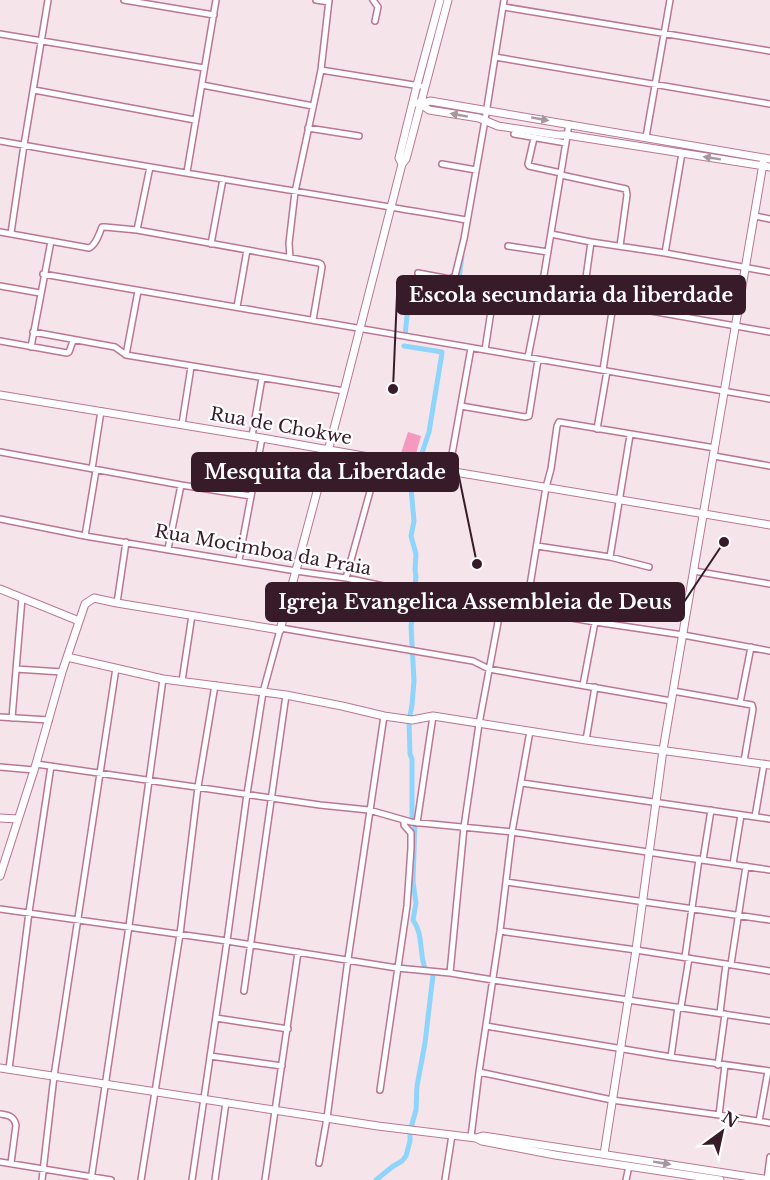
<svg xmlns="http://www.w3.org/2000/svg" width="770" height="1180" font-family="'Libre Baskerville',serif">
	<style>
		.green { fill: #f599c1 }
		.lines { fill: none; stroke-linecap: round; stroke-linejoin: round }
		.canal { stroke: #8fd5fb; stroke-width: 5 }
		.minor-casing { stroke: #bb7694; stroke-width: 8 }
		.tertiary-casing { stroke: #bb7694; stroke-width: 9 }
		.minor { stroke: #fff; stroke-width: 5 }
		.tertiary { stroke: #fff; stroke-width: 7 }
		.oneway { fill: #a5989e }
		.labels { text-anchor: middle; stroke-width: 4.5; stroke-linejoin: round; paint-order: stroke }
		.street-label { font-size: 18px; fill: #371b28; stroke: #fff }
		.leader { fill: none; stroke: #371b28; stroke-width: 2 }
		.callout-dot { fill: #371b28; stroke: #fff; stroke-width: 2 }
		.callout { fill: #371b28; stroke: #371b28; stroke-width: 2 }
		.callout-label { font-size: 20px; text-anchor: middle; font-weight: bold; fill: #fff }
	</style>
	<rect width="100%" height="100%" fill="#f5e5eb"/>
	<!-- green -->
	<path class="green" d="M 408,432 L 421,436 L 415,457 L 401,453 Z"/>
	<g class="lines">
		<!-- canal -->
		<path class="canal" d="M 405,336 L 407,316 L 410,309 L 417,277 L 431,282 L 458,285 L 462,256
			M 404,346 L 442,352 L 442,353 L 429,432 L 422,453 L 412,468 L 410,477 L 414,521 L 411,536 L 416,554 L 415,570 L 416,577 L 413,596 L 413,614 L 411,626 L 414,681 L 412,705 L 409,721 L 410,754 L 412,759 L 412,817 L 415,822 L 413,882 L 416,903 L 413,920 C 421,931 420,942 422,954 C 422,959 424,964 425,969
			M 376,1180 L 392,1167 L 402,1161 L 406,1156 L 410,1141 L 410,1131 L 416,1110 L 417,1086 L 425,1043 L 433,975 L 431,973 L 427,972"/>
		<!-- minor casing -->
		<g class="minor-casing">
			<path id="minor" d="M 124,0 L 214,15
				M 316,0 L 329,2
				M 373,0 L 378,7 L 375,21
				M 504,7 L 770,51
				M 0,34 L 204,68
				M 495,57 L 770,104
				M 321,70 L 420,86
				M 202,85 L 313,106
				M 34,90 L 195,120
				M 308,128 L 359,136
				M 514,134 L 566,143
				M 646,137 L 670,0
				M 534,138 L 528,164 L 529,166 L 561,173
				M 0,141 C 155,169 311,193 466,220
				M 442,164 L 476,170
				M 187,172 L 216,0
				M 561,175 L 626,189 L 627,195 L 620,246
				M 755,216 L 770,219
				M 137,230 L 150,167
				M 0,232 L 89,248 C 96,245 99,234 102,227 L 105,227 L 137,230 L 319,263 L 321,264 L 322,267 L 313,320
				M 11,233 L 24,145 L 48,0
				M 551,234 L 591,242 L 665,253 L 770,272
				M 211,244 L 223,179
				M 508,246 L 548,252
				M 665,253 L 682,153
				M 290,258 L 289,243 L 295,192 L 321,70 L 329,0
				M 418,273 L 450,279 L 455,276 L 464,239 L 485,120 L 504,0
				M 43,274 L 770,399
				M 421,285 L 456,287 L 471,283 L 495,285 L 541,294 L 583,299 L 770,332
				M 0,286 L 40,293
				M 583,299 L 591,242
				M 237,307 L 247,250
				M 33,332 L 115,347 L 126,355 L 344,391
				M 0,341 L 67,353 L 69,352 L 73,341
				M 31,347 L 51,241
				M 485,350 L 495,285
				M 126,355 L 138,291
				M 528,357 L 542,287 L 569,124
				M 603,370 L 613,305
				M 461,406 L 525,417 L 529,416 L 538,360
				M 182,424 L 191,367
				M 597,429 L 607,371
				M 252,436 L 262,378
				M 0,452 L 181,485 L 251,496
				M 714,456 L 770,466
				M 92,469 L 101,411
				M 449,471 L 471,348
				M 0,519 L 85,536 L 296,571 L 346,578 L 416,593 L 501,606 L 595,622 L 683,635 L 770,651
				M 85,536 L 96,470
				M 537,546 L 610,557 L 649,567
				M 168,549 L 181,485
				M 610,557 L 630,435
				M 239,560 L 262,438
				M 694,571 L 770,584
				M 346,578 L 379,459
				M 117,603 L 126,542
				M 526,610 L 546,487 L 551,469 L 557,426 L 559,422 L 715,448
				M 281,628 L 473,661 L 489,669 L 671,701
				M 16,669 L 62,672
				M 182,681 L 192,615
				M 583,685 L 595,622
				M 673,691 L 752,705 L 753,709 L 744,761
				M 740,703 L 751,647
				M 0,717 L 49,720
				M 12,718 L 22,598
				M 586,740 L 595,687
				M 36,764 L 320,805 L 369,810 L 411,822 L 512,832 L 770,870
				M 0,767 L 34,770
				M 522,783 L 770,819
				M 755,817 L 764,764
				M 417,823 L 433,716
				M 703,860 L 711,810
				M 733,864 L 741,815
				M 506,882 L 770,920
				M 0,909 L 227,941 L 397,968 L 450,973 L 493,980 L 770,1021
				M 500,931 L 636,950 L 770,971
				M 685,957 L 699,859
				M 731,964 L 746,866
				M 450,973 L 464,827 L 479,724 L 501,606
				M 244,991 L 286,695
				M 681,1007 L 689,958
				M 720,1013 L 726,964
				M 216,1018 L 288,1029
				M 486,1026 L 671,1057 L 770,1071
				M 210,1056 L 282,1066
				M 671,1057 L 678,1007
				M 718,1065 L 725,1014
				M 9,1069 L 29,912 L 51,766
				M 479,1072 L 612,1100 L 719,1115 L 770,1123
				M 380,1090 L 407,906 L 411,848 L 411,833 L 404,825 L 404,820
				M 0,1114 C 8,1115 14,1116 16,1125 L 11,1163
				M 719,1115 L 725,1065
				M 759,1121 L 768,1071
				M 471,1137 L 479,1072 L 500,931 L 512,832 L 530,731
				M 0,1162 L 111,1180
				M 319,1163 L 327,1118 L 348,959 L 384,716
				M 42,1180 L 54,1076 L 116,668
				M 91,1180 L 129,926 L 163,679
				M 141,1180 L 180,934 L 198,787 L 215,685
				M 192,1180 L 227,941 L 247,794 L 263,692 L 280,630
				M 215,1180 L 226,1102
				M 265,1180 L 298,952
				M 445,1180 L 452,1135
				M 626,1180 L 629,1166
				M 767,1180 L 770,1157"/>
		</g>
		<!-- tertiary casing -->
		<g class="tertiary-casing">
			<path id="tertiary" d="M 413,102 L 421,104 L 429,110 L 479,118 L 498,126 L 558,135 L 567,135 L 770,167
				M 421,104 L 430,101 L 770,159
				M 402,164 L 399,158 L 417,85 L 440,0
				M 0,395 L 262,438 L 419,466 L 770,525
				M 0,589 L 79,621
				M 67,657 L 163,679 L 286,695 L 342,706 L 384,716 L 412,720 L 433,716 L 586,740 L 770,765
				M 0,818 L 18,819
				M 0,876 L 36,764 L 62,672 L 85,604 L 94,598 L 117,603 L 280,630 L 344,391 L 402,164 L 406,159 L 448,0
				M 0,1068 L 378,1126 L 476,1138 L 482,1141 L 555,1155 L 720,1180
				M 476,1138 L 483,1136 L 770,1180
				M 604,1154 L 636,950 L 663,750 L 764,158"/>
		</g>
		<!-- minor -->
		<use href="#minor" class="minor"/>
		<!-- tertiary -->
		<use href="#tertiary" class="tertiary"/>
	</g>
	<!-- one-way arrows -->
	<defs><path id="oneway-solid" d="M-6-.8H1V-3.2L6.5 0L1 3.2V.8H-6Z" transform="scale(1.5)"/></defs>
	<g class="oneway">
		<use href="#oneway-solid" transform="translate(459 115) rotate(-170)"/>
		<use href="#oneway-solid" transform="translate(540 119) rotate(10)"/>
		<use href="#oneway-solid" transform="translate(712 158) rotate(-171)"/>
		<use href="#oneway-solid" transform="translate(662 1163) rotate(9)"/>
	</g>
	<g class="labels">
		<!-- street labels -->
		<g class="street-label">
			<text transform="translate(281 426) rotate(10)" y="6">Rua de Chokwe</text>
			<text transform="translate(263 550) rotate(10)" y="6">Rua Mocimboa da Praia</text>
		</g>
	</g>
	<!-- callouts -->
	<path class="leader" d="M393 389L397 295M477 564L458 472M724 542L684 602"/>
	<g class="callout-dot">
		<circle cx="393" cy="389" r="6"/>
		<circle cx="477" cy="564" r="6"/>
		<circle cx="724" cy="542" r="6"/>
	</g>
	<g class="callout">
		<rect x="397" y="276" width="348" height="38" rx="6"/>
		<rect x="192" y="453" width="266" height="38" rx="6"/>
		<rect x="266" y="583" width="418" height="38" rx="6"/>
	</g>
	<g class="callout-label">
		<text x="571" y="302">Escola secundaria da liberdade</text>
		<text x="325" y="479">Mesquita da Liberdade</text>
		<text x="475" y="609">Igreja Evangelica Assembleia de Deus</text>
	</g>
	<!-- north arrow -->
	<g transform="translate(722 1132) rotate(33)" stroke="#ffffff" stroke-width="4.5" paint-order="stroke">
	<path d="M0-4.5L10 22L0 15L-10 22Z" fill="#371b28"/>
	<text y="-9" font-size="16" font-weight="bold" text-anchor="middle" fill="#371b28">N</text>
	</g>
</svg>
